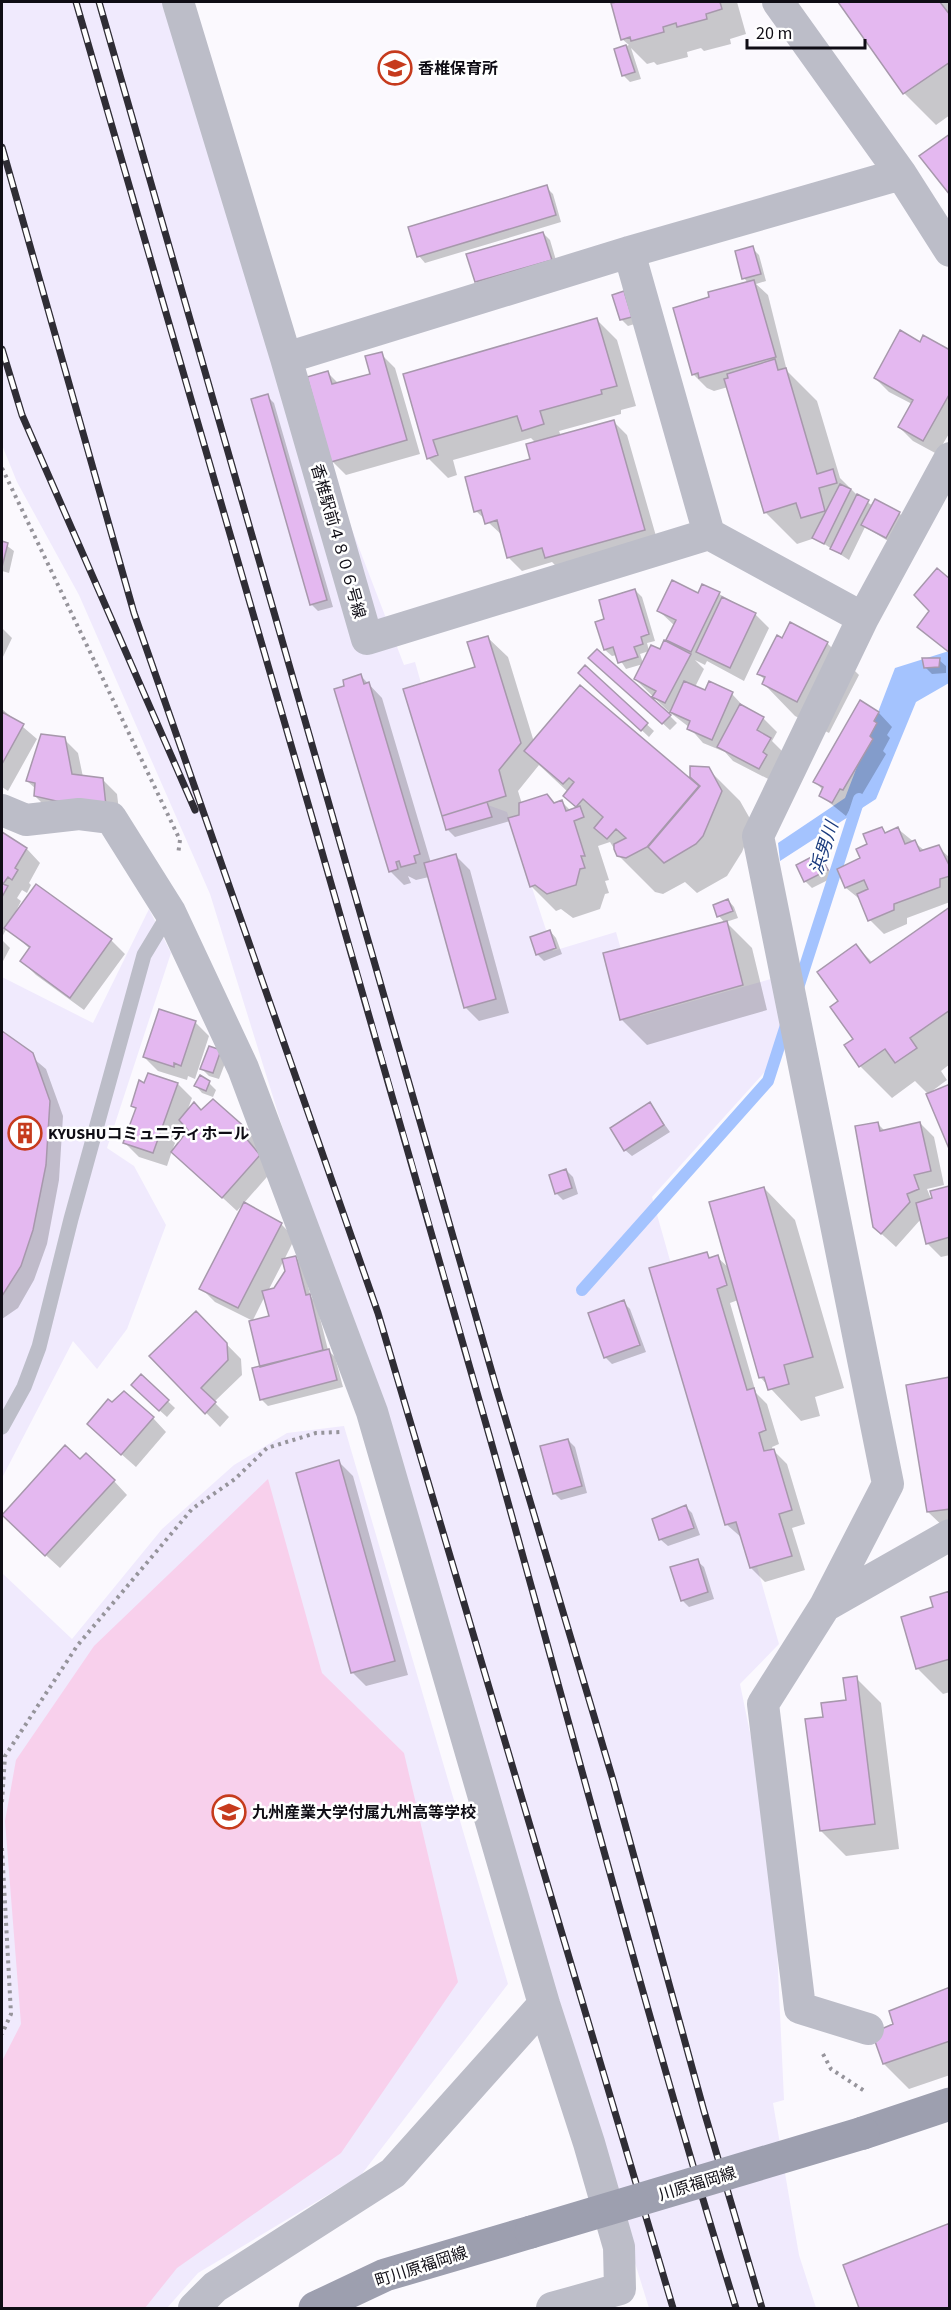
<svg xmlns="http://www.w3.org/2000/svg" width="951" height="2310" font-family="'Source Sans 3','Noto Sans JP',sans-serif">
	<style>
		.built { fill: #f0eafd }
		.green { fill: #f8d0ec }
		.water { fill: #a4c3fe }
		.shadow { fill: #0003; fill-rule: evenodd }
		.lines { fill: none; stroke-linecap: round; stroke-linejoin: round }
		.stream { stroke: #a4c3fe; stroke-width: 12 }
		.building { fill: #e4b8f0; stroke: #a798ac; stroke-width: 1.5 }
		.path { stroke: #96949b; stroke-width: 4; stroke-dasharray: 3 4.5; stroke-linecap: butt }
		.lane { stroke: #bcbdc8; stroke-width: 15 }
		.street { stroke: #bcbdc8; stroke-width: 32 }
		.secondary { stroke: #9d9faf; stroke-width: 33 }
		.rail-casing { stroke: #2f2d35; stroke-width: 7 }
		.rail { stroke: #fff; stroke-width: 4.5; stroke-dasharray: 14; stroke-linecap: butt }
		.secondary-bridge { stroke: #9d9faf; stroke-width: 33 }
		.labels { text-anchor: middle; stroke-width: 5; stroke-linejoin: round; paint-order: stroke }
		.poi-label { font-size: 16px; font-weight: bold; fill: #0f0d15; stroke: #fff; text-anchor: start }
		.street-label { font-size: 16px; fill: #0f0d15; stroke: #fff }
		.water-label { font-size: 18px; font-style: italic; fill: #1b3b7e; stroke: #fff }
	</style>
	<rect width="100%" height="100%" fill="#fbf9fe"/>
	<!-- built -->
	<path class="built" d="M 2,2 L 177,2 L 286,358 L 404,665 L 415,662 L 452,792 L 507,812 L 553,951 L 616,932 L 640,1016 L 785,975 L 798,1035 L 652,1197 L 779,1644 L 740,1684 L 772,1840 L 784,2100 L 773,2103 L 799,2255 L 816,2308 L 649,2308 L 210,894 L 79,595 L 17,482 L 2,445 Z
		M 149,909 L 171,953 L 107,1148 L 134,1166 L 166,1225 L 127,1329 L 97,1369 L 73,1341 L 2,1478 L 2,977 L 93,1023 Z
		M 344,1426 L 508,1984 L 361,2175 L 198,2273 L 167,2308 L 2,2308 L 2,1573 L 72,1639 L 162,1529 L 234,1465 L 287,1433 Z"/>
	<!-- green -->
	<path class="green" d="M 268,1479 L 322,1673 L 404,1753 L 458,1982 L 341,2153 L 177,2268 L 145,2308 L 2,2308 L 2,2061 L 21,2024 L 5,1821 L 16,1760 L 94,1646 Z"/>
	<!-- water -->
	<path class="water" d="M 949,651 L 949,683 L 916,702 L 876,799 L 780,861 L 778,843 L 845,798 L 895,668 Z"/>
	<!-- shadow -->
	<path class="shadow" d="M 622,2 L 737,2 L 746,34 L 730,39 L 731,44 L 704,51 L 701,48 L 687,52 L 688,57 L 657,65 L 654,62 L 647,64 L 631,48 L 641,79 L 630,82 L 623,75 L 616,50 L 629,45 L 622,39 L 612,4 Z
		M 840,2 L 948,2 L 950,115 L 936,125 L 904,93 Z
		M 546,187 L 553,194 L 561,222 L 425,263 L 419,256 Z
		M 543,233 L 550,240 L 558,267 L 483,288 L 476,282 Z
		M 752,248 L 759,255 L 766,281 L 756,284 L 768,295 L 787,371 L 817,401 L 840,478 L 857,495 L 873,506 L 899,513 L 906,520 L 893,544 L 865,527 L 849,560 L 815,538 L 797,544 L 765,512 L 728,387 L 714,391 L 707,388 L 693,374 L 711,299 L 748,283 L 744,278 Z
		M 614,296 L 638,323 L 628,326 L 621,319 Z
		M 597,320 L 617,340 L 636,406 L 621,410 L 621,414 L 559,431 L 561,436 L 613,421 L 627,435 L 658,543 L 561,571 L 552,562 L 522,571 L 508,557 L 503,536 L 476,511 L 532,460 L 536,443 L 531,438 L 453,460 L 457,475 L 448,478 L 428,458 L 404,375 Z
		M 920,344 L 950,352 L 950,432 L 937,454 L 913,441 L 899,427 L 912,404 L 889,392 L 875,378 Z
		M 381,354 L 395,368 L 420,454 L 346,475 L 332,461 L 328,373 L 339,384 L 372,375 Z
		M 267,396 L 274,403 L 333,607 L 318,611 L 311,604 Z
		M 2,542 L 14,551 L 9,573 L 2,571 Z
		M 950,581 L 950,654 L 919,627 Z
		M 703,585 L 755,614 L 769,628 L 744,681 L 707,661 L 705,665 L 695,660 L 704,669 L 695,687 L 706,692 L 732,694 L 746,709 L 763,718 L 777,732 L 772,741 L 784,753 L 774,782 L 733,761 L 725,752 L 703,743 L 689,727 L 668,711 L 635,679 L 643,664 L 626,669 L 617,655 L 612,656 L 605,650 L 606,620 L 635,590 L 642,597 L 655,641 L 647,643 L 649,651 L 640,654 L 643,663 L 661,651 L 676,648 L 668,639 L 675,626 L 659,611 L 699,595 Z
		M 2,628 L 12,638 L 2,659 Z
		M 487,637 L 508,657 L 534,742 L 580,687 L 700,788 L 708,769 L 740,801 L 753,824 L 742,852 L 727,876 L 697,893 L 685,882 L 663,894 L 655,892 L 618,855 L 610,842 L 598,846 L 609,880 L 605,881 L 609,893 L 605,894 L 600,909 L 573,918 L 561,909 L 556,911 L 531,886 L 510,821 L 455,837 L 448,830 L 405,690 L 477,668 ZM 539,765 L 568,792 L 565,796 L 578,808 L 571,811 L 562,802 L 522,804 L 518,791 Z
		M 783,640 L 827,643 L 859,675 L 829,733 L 795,716 L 764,684 L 765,680 L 759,674 Z
		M 939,660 L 946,666 L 946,673 L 932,674 L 925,667 Z
		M 597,664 L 670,716 L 677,723 L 670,730 Z
		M 585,667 L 654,731 L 649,737 L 587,679 Z
		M 361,676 L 382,698 L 431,863 L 456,856 L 470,870 L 509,1013 L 479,1021 L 465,1007 L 429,877 L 416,880 L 408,876 L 411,883 L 404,885 L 390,871 L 346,687 Z
		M 2,709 L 37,739 L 8,791 L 2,787 Z
		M 879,713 L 892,727 L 887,735 L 890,738 L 883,751 L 886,754 L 857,803 L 854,802 L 846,816 L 820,795 L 823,790 L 815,782 Z
		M 64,739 L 78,753 L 83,777 L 103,780 L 117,794 L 120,819 L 49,810 L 35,796 L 36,789 L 27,781 Z
		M 882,829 L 887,834 L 898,829 L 925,851 L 938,847 L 950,858 L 950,902 L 907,918 L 907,924 L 884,934 L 870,920 L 862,901 L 846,888 L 839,870 L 862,859 Z
		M 2,834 L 27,849 L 40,863 L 29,883 L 31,885 L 27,893 L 22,890 L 17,898 L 21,901 L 16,911 L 36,886 L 111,940 L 125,954 L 84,1010 L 36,975 L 22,961 L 30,949 L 7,928 L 2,937 Z
		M 819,855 L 834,877 L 812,888 L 805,881 Z
		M 728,900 L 734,907 L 738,918 L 726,922 L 752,948 L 767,1010 L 647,1045 L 622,1020 L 605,954 L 725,923 L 719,916 Z
		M 950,909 L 950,1064 L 941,1071 L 947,1080 L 928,1094 L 915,1081 L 892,1098 L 860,1066 L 855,1039 L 840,1001 L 856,946 L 873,963 Z
		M 550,931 L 556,938 L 562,954 L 544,961 L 537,954 Z
		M 2,940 L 10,948 L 2,963 Z
		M 195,1022 L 209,1036 L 195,1079 L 188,1076 L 187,1080 L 158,1071 L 144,1057 Z
		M 2,1032 L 46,1069 L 63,1116 L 59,1180 L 47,1244 L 34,1280 L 18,1308 L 2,1319 Z
		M 209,1048 L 227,1058 L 219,1079 L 209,1076 L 202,1069 Z
		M 148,1075 L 178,1084 L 192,1098 L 186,1114 L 201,1112 L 247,1131 L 261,1145 L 273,1170 L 237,1211 L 172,1151 L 167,1166 L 139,1157 L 125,1143 L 137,1109 L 133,1105 ZM 183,1122 L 190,1130 L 172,1151 Z
		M 209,1083 L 216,1090 L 213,1097 L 202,1093 L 196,1086 Z
		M 650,1104 L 670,1132 L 632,1156 L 625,1150 Z
		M 920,1123 L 934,1137 L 944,1185 L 927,1189 L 933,1204 L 950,1189 L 950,1255 L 941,1257 L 927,1243 L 921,1219 L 896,1247 L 874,1227 L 878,1124 L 885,1131 Z
		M 566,1170 L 573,1177 L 578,1194 L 563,1200 L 556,1193 Z
		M 764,1188 L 795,1220 L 844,1388 L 815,1397 L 820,1416 L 801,1421 L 760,1377 L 738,1300 L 730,1303 L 756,1393 L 767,1404 L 779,1444 L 772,1447 L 773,1450 L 787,1464 L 805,1524 L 792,1528 L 805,1570 L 765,1582 L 751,1568 L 742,1538 L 726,1524 L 706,1253 L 711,1259 L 717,1257 L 729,1268 Z
		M 281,1224 L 295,1238 L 284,1260 L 296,1257 L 302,1264 L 311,1297 L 316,1302 L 328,1350 L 335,1357 L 343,1387 L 268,1406 L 261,1399 L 262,1368 L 251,1320 L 215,1302 L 201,1288 ZM 284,1260 L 287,1271 L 275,1289 L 268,1291 ZM 265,1296 L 270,1317 L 252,1322 Z
		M 623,1302 L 630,1309 L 646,1352 L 612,1364 L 605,1357 Z
		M 196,1313 L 241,1359 L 242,1375 L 214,1402 L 229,1417 L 220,1427 L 151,1356 Z
		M 141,1376 L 175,1408 L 167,1417 L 139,1392 Z
		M 950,1378 L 950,1532 L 949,1532 L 928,1512 Z
		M 153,1418 L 166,1432 L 136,1467 L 103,1438 Z
		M 568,1440 L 575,1447 L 587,1493 L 561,1500 L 554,1493 Z
		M 80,1461 L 114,1481 L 127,1495 L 60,1568 L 17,1529 Z
		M 339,1462 L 353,1476 L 408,1675 L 366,1686 L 352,1672 Z
		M 686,1507 L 692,1513 L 700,1535 L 668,1546 L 661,1540 L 654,1520 Z
		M 697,1561 L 704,1567 L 714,1599 L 689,1607 L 682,1600 Z
		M 950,1592 L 950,1692 L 943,1694 L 918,1669 L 902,1618 L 935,1608 Z
		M 856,1678 L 881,1703 L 899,1849 L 846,1856 L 821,1831 L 824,1718 L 847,1701 Z
		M 950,1989 L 950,2075 L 909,2089 L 884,2064 L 895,2025 Z
		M 950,2224 L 950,2308 L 861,2308 L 845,2266 Z"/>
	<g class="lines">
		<!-- stream -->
		<path class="stream" d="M 797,991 L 859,799
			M 582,1290 L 768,1081 L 787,1022"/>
	</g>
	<!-- building -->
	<path class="building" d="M 617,2 L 720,2 L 722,9 L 706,14 L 707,19 L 677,27 L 676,23 L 663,27 L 664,32 L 631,41 L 630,37 L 621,40 L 611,3 Z
		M 838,2 L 940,2 L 950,15 L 950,62 L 903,94 Z
		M 626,45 L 635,72 L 622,76 L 614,49 Z
		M 950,134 L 950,195 L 919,156 Z
		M 547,185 L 556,215 L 417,257 L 408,227 Z
		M 543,232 L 552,260 L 475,282 L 466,254 Z
		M 753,246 L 761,274 L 742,279 L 735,251 Z
		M 754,280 L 776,357 L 699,378 L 698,373 L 692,375 L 673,308 L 709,297 L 708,292 Z
		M 624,291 L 632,317 L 620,320 L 612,295 Z
		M 597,318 L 617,386 L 601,390 L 602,394 L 540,411 L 544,424 L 522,431 L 517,416 L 433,440 L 438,455 L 427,459 L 403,374 Z
		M 900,330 L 920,342 L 923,335 L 950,350 L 950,393 L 923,441 L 898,427 L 913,400 L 874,378 Z
		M 382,352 L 407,440 L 331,462 L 307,377 L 328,371 L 332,384 L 370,374 L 365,356 Z
		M 775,359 L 778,370 L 786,368 L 817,474 L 833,469 L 837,483 L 819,488 L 825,511 L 801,518 L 796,503 L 764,513 L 724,379 L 728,378 L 727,374 Z
		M 268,394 L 327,600 L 310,605 L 251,399 Z
		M 614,420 L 645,530 L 545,558 L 542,548 L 507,558 L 497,520 L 485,524 L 481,510 L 474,512 L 465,477 L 530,459 L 526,444 Z
		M 840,484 L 851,489 L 824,544 L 812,538 Z
		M 857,494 L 869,500 L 841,554 L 830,549 Z
		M 875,499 L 900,512 L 886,538 L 861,525 Z
		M 2,541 L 8,543 L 2,567 Z
		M 937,568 L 950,579 L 950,653 L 917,627 L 929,611 L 914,595 Z
		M 672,580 L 698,593 L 702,584 L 720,592 L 691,652 L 666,640 L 676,620 L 657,611 Z
		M 635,589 L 649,634 L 641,637 L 643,644 L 634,647 L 638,657 L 618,663 L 613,647 L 604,650 L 595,622 L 604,619 L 599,600 Z
		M 722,597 L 756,613 L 730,668 L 696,652 Z
		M 790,622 L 828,642 L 797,702 L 762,684 L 765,677 L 757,674 L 777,635 L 782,638 Z
		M 488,636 L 521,743 L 499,770 L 506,796 L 442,816 L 403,689 L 475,667 L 467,642 Z
		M 664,640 L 691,654 L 665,703 L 652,697 L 656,691 L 634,679 L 651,645 L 660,649 Z
		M 597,649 L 671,715 L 662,724 L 588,658 Z
		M 922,658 L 940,658 L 939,667 L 924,668 Z
		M 585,665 L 648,723 L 641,731 L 578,673 Z
		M 361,674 L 364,684 L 369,682 L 420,854 L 414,856 L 416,863 L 401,867 L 399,861 L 396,862 L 398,869 L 389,872 L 334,689 L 344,686 L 343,680 Z
		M 684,681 L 705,690 L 709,681 L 733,692 L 712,740 L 687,729 L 690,721 L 670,712 Z
		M 580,685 L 699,786 L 647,847 L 626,858 L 617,856 L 614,849 L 614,844 L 626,838 L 616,829 L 607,839 L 594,828 L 603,817 L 583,799 L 576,807 L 563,796 L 574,782 L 569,778 L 563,784 L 524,751 Z
		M 860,700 L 879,712 L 874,721 L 877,723 L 870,736 L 873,739 L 843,790 L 840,789 L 832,803 L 819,796 L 823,787 L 813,782 Z
		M 740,704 L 764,717 L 757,730 L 771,738 L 763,752 L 767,755 L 759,769 L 717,747 Z
		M 2,712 L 24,724 L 2,764 Z
		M 41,734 L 65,737 L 72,774 L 103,778 L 106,806 L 65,803 L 34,796 L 35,783 L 26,781 Z
		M 690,766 L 709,767 L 722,791 L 703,836 L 696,844 L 664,863 L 648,847 L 700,786 L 690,777 Z
		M 547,794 L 554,803 L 562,800 L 566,811 L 580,806 L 584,817 L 574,821 L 585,856 L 581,856 L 585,868 L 580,869 L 576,885 L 547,894 L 535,885 L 530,887 L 508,818 L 519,815 L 519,803 Z
		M 487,802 L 492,817 L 446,830 L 442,816 Z
		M 882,827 L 885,833 L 898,827 L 905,844 L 915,840 L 920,851 L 939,845 L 950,867 L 950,876 L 940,879 L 940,887 L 894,904 L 894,910 L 868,921 L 857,894 L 868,889 L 864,880 L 845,888 L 837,869 L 860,858 L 856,849 L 867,844 L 863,834 Z
		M 2,832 L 27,848 L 15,868 L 18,870 L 12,880 L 8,877 L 3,884 L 8,886 L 2,897 Z
		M 819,853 L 828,870 L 804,882 L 796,865 Z
		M 456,854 L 496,999 L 464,1008 L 424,863 Z
		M 36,884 L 112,939 L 70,998 L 20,961 L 30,947 L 4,928 Z
		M 728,899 L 733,911 L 717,917 L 713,905 Z
		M 950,907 L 950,1010 L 910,1038 L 917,1048 L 895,1063 L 885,1049 L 859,1067 L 844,1045 L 853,1039 L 830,1007 L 838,1001 L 817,972 L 856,944 L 870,963 Z
		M 727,921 L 743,985 L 620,1020 L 603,953 Z
		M 550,930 L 556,948 L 536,955 L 530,937 Z
		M 159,1009 L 196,1021 L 181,1066 L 174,1063 L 174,1067 L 143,1057 Z
		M 2,1031 L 33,1053 L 50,1101 L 46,1165 L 33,1230 L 21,1266 L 2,1296 Z
		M 209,1046 L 221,1050 L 213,1073 L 200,1069 Z
		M 148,1073 L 178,1083 L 153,1153 L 123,1143 L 136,1108 L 131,1106 L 139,1080 L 144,1083 Z
		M 200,1075 L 210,1081 L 206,1091 L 194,1086 Z
		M 950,1084 L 950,1151 L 926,1094 Z
		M 213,1099 L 248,1130 L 245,1137 L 260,1155 L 222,1198 L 171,1152 L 188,1130 L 179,1120 L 194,1102 L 201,1110 Z
		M 650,1102 L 664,1125 L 624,1151 L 610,1128 Z
		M 878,1122 L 880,1131 L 920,1122 L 931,1171 L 914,1175 L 919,1189 L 907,1194 L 910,1202 L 881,1234 L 873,1227 L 855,1126 Z
		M 566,1169 L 572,1188 L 555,1194 L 549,1175 Z
		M 949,1186 L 950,1237 L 926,1244 L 916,1203 L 932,1198 L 930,1191 Z
		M 764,1187 L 813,1357 L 784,1365 L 789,1384 L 768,1390 L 764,1377 L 759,1378 L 709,1202 Z
		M 244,1202 L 282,1223 L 238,1308 L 199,1289 Z
		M 707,1252 L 709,1258 L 718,1255 L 727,1285 L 717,1289 L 747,1390 L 754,1388 L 766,1430 L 759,1433 L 764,1451 L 774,1449 L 792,1510 L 779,1514 L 792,1556 L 750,1568 L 736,1522 L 725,1525 L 649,1268 Z
		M 296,1256 L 306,1295 L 310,1294 L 323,1350 L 260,1367 L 249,1321 L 269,1316 L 262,1291 L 274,1288 L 285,1271 L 282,1259 Z
		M 624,1300 L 640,1345 L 604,1358 L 588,1313 Z
		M 196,1311 L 227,1343 L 228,1360 L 201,1388 L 216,1402 L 205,1414 L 149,1356 Z
		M 329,1349 L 337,1380 L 260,1400 L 252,1368 Z
		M 141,1374 L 169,1400 L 159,1411 L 131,1385 Z
		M 950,1377 L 950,1509 L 927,1512 L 906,1385 Z
		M 124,1391 L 154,1417 L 121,1455 L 87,1424 L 108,1399 L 112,1402 Z
		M 568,1439 L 582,1486 L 553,1494 L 540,1446 Z
		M 65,1445 L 80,1459 L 86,1453 L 115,1480 L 45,1556 L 2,1515 Z
		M 339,1460 L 395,1661 L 351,1673 L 296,1473 Z
		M 686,1505 L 694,1528 L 659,1540 L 652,1519 Z
		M 698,1559 L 708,1592 L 681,1601 L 670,1567 Z
		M 950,1591 L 950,1659 L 916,1669 L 901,1617 L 933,1607 L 930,1597 Z
		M 857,1676 L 875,1824 L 820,1831 L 805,1719 L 823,1717 L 821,1703 L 846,1700 L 843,1678 Z
		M 950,1987 L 950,2041 L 883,2064 L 872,2033 L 893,2024 L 889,2011 Z
		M 950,2223 L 950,2308 L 859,2308 L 843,2265 Z"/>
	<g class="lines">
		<!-- path -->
		<path class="path" d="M 2,468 L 180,840 L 178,855
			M 2,1802 L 5,1756 L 77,1646 L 192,1509 L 235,1479 L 267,1448 L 316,1433 L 340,1432
			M 2,1848 L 11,2014 L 2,2034
			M 823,2054 L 831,2069 L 866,2092"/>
		<!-- lane -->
		<path class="lane" d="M 2,1427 L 24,1387 L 39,1347 L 71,1219 L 144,955 L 170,912"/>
		<!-- street -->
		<path class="street" d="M 178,2 L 286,358 L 367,639 L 709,534 L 863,618
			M 778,2 L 901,174 L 950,251
			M 629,252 L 709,534
			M 286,358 L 629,252 L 901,174
			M 2,810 L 26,820 L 79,814 L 111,818 L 170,912 L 243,1068 L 372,1412 L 544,2004 L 589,2143 L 619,2247 L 620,2289 L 552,2308
			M 825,1606 L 950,1535
			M 868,2029 L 800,2008 L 763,1704 L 825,1606 L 888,1484 L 758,836 L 863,618 L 950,458
			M 194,2308 L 215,2287 L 393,2173 L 544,2004"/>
		<!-- secondary -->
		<path class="secondary" d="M 863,2133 L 950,2104
			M 315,2308 L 385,2275 L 531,2232"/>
		<!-- rail casing -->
		<g class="rail-casing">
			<path id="rail" d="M 76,2 C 214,480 354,959 490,1438 C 572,1729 647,2021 736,2308
				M 99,2 L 497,1390 L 613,1780 L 704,2111 L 762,2308
				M 2,147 L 134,613 L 378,1313 L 673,2308
				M 2,349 L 22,415 L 195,810"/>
		</g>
		<!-- rail -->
		<use href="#rail" class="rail"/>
		<!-- secondary-bridge -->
		<path class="secondary-bridge" d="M 531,2232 L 863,2133"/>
	</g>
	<!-- icons -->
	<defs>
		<g id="school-ring" transform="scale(1.725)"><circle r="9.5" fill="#fff" stroke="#c63b1d" stroke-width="1.5"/><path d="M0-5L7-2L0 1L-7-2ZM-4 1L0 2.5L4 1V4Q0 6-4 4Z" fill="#c63b1d"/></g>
		<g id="building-ring" transform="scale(1.725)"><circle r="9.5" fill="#fff" stroke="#c63b1d" stroke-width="1.5"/><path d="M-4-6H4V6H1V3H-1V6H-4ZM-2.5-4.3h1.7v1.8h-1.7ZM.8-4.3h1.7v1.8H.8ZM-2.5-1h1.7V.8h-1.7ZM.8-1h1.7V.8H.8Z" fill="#c63b1d"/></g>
	</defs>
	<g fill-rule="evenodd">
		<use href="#school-ring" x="395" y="68"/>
		<use href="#building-ring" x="25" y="1133"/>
		<use href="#school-ring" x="229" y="1812"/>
	</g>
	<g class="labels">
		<!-- poi labels -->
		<g class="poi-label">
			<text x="418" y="74">香椎保育所</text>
			<text x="48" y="1139">KYUSHUコミュニティホール</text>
			<text x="252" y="1818">九州産業大学付属九州高等学校</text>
		</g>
		<!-- street labels -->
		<g class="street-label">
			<text transform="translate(339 541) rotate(74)" y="6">香椎駅前４８０６号線</text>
			<text transform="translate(697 2183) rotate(-17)" y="6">川原福岡線</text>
			<text transform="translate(421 2266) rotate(-18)" y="6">町川原福岡線</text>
		</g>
		<!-- water labels -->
		<g class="water-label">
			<text transform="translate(824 848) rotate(-72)" y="6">浜男川</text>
		</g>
	</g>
	<!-- border -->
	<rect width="951" height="2310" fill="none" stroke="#0f0d15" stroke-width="6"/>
	<!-- scale -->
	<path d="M747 39v9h118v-9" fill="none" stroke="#0f0d15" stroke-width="3"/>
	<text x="756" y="39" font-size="18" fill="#0f0d15" stroke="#ffffff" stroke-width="4.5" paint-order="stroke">20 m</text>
</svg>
